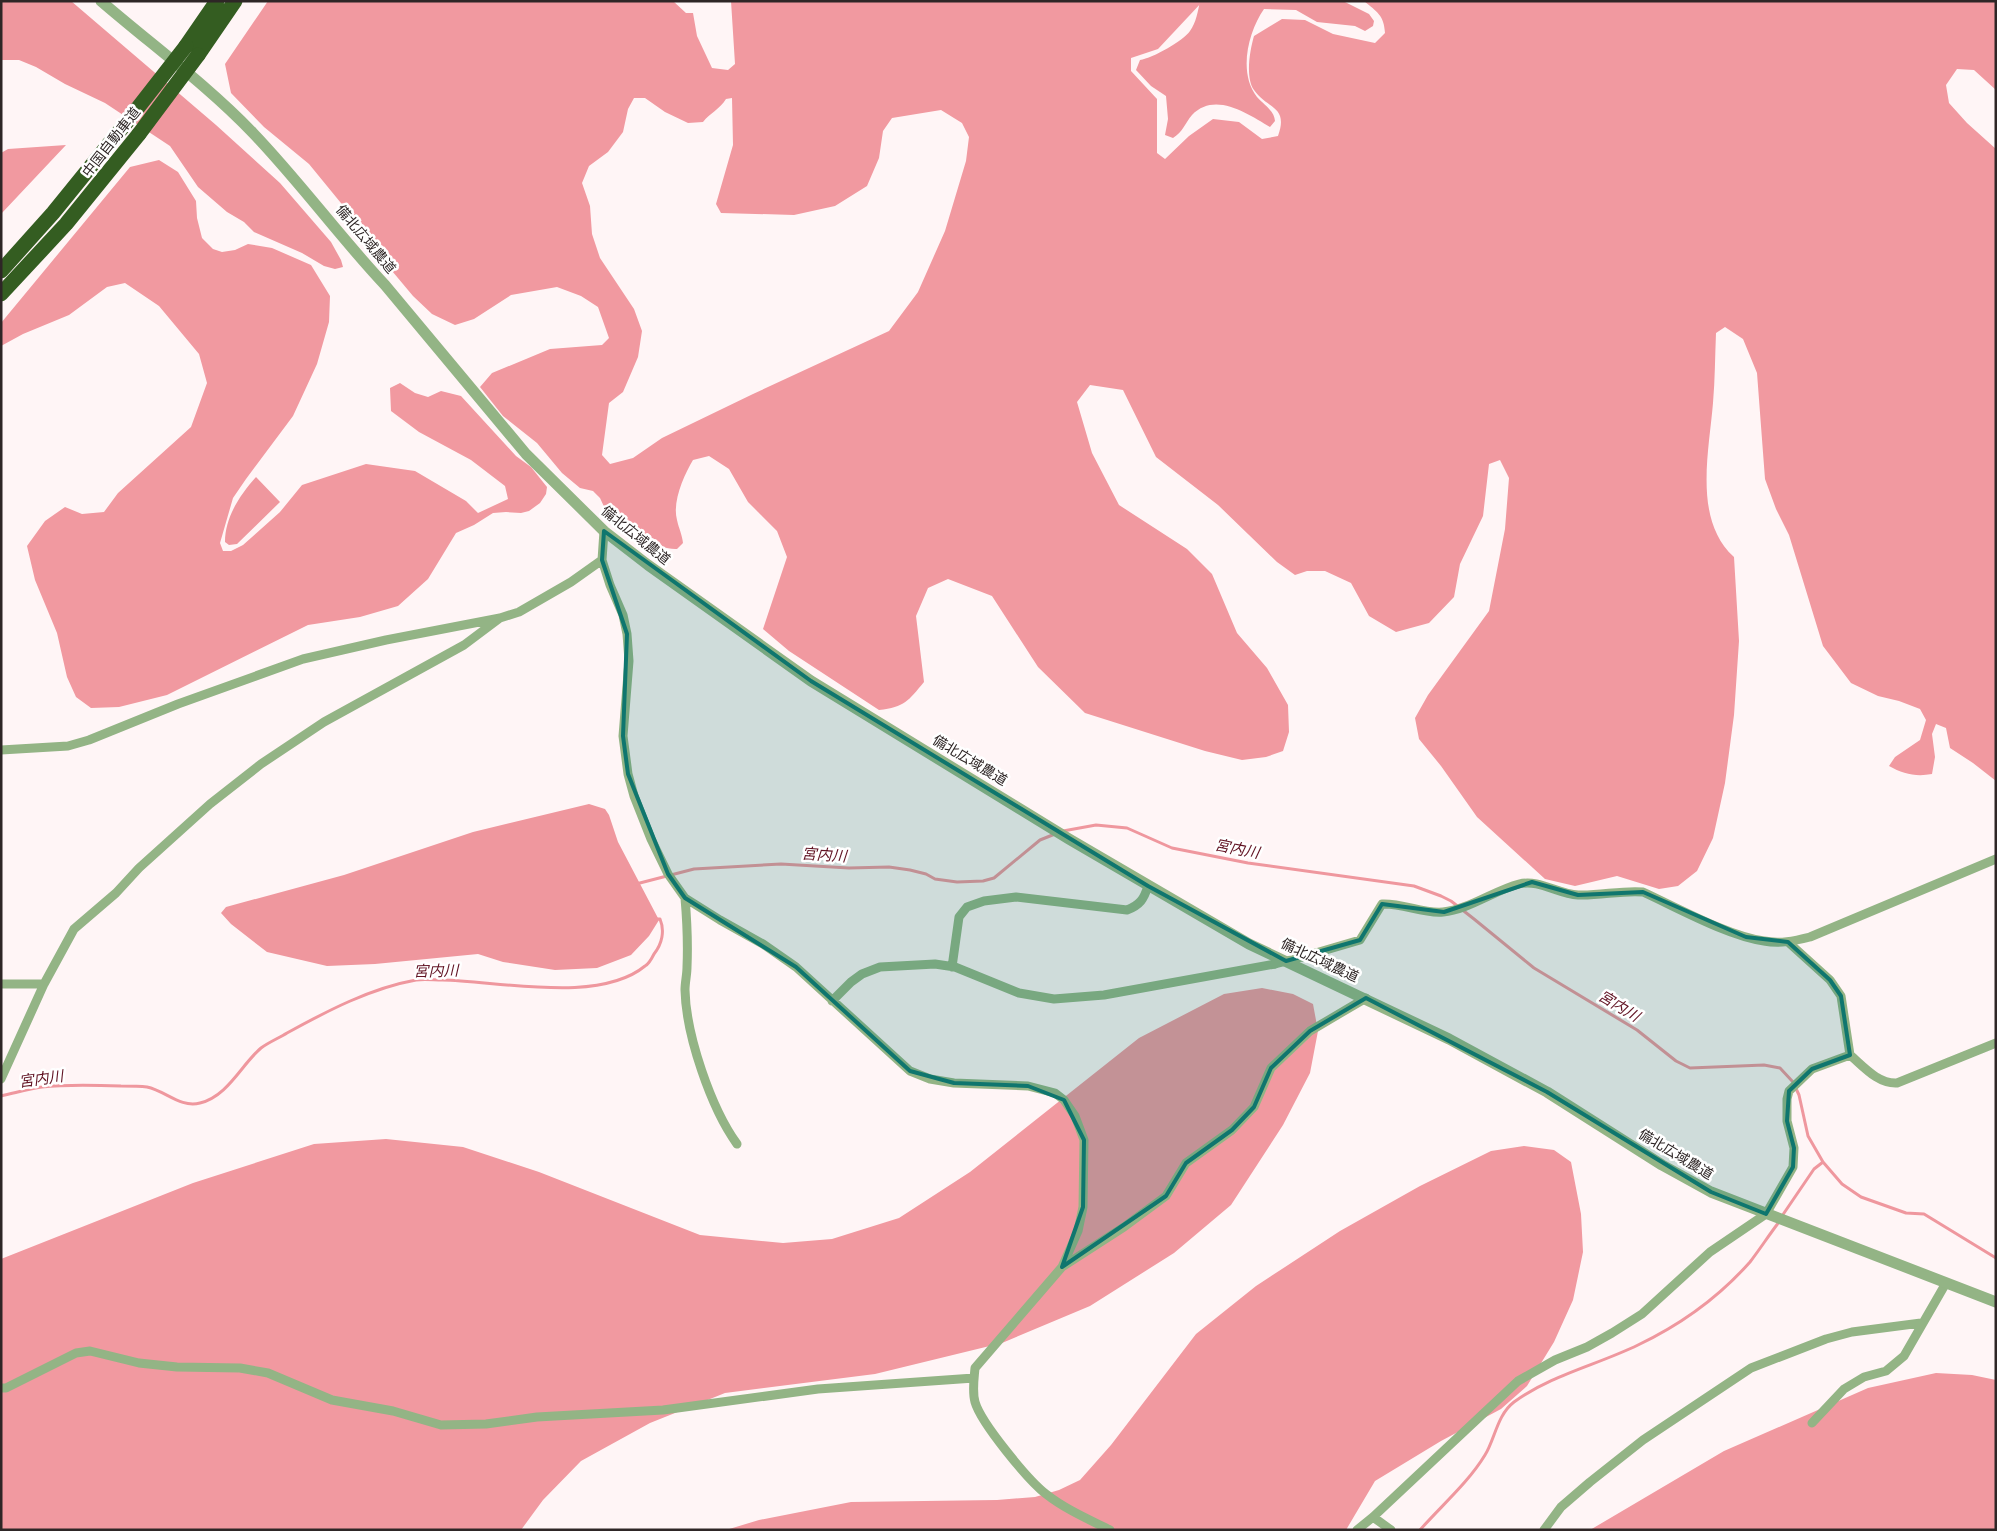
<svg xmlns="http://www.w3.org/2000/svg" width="1997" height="1531" font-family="Inter,'Noto Sans JP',sans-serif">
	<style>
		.forest { fill: #f199a0; fill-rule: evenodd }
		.water { fill: #ef979e }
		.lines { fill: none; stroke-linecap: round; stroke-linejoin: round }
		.stream { stroke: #ef979e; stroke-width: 3 }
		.minor { stroke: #93b485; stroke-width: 9 }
		.tertiary { stroke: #93b485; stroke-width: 11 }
		.motorway { stroke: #345d21; stroke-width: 15 }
		.minor-bridge { stroke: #93b485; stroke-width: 9 }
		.motorway-bridge { stroke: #345d21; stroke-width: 15 }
		.marked { fill: #0f766e; fill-opacity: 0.2; stroke: #0f766e; stroke-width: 4; stroke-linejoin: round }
		.labels { text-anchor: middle; stroke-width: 5; stroke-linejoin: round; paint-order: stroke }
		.street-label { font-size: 14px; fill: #2e2626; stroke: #fff }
		.water-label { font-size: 15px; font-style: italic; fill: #611323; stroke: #fff }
	</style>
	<rect width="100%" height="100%" fill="#fff5f6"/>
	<!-- forest -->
	<path class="forest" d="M 268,1 L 673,1 L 686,13 L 693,13 L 697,36 L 712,68 L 728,70 L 735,64 L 731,1 L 1203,1 L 1158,49 L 1131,58 L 1131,71 L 1157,99 L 1157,153 L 1165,159 L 1189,136 L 1213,119 L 1239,122 L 1262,139 L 1278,136 C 1289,106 1267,109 1254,90 C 1245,77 1250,50 1254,36 L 1282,19 L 1305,20 L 1333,34 L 1375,43 L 1385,33 C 1384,15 1377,12 1364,1 L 1996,1 L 1996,90 L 1974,70 L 1957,69 L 1946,85 L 1949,103 L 1967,123 L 1996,149 L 1996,781 L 1973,763 L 1950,748 L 1946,728 L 1936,724 L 1932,734 L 1935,757 L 1932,774 C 1916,777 1903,774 1889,766 L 1895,757 L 1920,740 L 1926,720 L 1920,709 L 1899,701 L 1878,696 L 1851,683 L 1823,646 L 1789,535 L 1776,509 L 1765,479 L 1757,373 L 1743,339 L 1725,327 L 1716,333 C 1715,356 1715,380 1713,403 C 1709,452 1693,520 1734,557 L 1739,641 L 1734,715 L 1725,783 L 1713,838 L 1697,871 L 1678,886 L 1659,889 L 1617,876 L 1575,886 L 1545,879 L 1477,817 L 1441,766 L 1419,739 L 1415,718 L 1428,695 L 1489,611 L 1505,529 L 1509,478 L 1500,460 L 1489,464 L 1483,516 L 1460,564 L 1454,597 L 1429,623 L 1396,632 L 1369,616 L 1351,583 L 1325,571 L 1307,571 L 1295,575 L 1277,562 L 1218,505 L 1156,457 L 1123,390 L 1090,385 L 1077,402 L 1092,453 L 1119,505 L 1187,549 L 1212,574 L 1237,633 L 1267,668 L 1288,705 L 1289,732 L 1283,751 L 1266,757 L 1242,760 L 1205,751 L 1085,713 L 1038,667 L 992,596 L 948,579 L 928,588 L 916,616 L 924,682 C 908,701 905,707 879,710 L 789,651 L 763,629 L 787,557 L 777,531 L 748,502 L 729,469 L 709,456 L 693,460 C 684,475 672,502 677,520 C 679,529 682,534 683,543 L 677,549 C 658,550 638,534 624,523 L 617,524 L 606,511 L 600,498 L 593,491 L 580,488 L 562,473 L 537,443 L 503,416 L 480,387 L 492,373 L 550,349 L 602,345 L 609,338 L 598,307 L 581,296 L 557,287 L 511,295 L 474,319 L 455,325 L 432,314 L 413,296 L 377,253 L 345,208 L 309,164 L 264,127 L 231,93 L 225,64 ZM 634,98 L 645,98 L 665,112 L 688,123 L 703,122 C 710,113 720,109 726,99 L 732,98 L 733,145 L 716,204 L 721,213 L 794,215 L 835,206 L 867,186 L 879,158 L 883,131 L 892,118 L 941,110 L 962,123 L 969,137 L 966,161 L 945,231 L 918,292 L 889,331 L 753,394 L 662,438 L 633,458 L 610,464 L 602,455 L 609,403 L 623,392 L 638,357 L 642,331 L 634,309 L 600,258 L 592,234 L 590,206 L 582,183 L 589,166 L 608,152 L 623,132 L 628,109 Z
		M 66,145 L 1,214 L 1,153 L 8,149 Z
		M 159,160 L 178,172 L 196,201 L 197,218 L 202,238 L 213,249 L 222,252 L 235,250 L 248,244 L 272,248 L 311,265 L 330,296 L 329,322 L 317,364 L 293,416 L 246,479 L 233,498 L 220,543 L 223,551 L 231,551 L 243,545 L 280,512 L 302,485 L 366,464 L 415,471 L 466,501 L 478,513 L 508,499 L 505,486 L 471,460 L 419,432 L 391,411 L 390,388 L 400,383 L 415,393 L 428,397 L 441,391 L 461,396 L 516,456 L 531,467 L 547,487 L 546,494 L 540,503 L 529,511 L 521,513 L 506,512 L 493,513 L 474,525 L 456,533 L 428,579 L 398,606 L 360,617 L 308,625 L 167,695 L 119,707 L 91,708 L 76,697 L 67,677 L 57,633 L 35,580 L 27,546 L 45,521 L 65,507 L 82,514 L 104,512 L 118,493 L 191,427 L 207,383 L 199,354 L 159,306 L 125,283 L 107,287 L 69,315 L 23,334 L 1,346 L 1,323 L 130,167 Z
		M 1262,988 L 1293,994 L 1313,1004 L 1318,1031 L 1310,1073 L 1283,1125 L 1231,1205 L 1174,1253 L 1090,1306 L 1002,1343 L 875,1374 L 725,1393 L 650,1423 L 581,1461 L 543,1500 L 521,1530 L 1,1530 L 1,1259 L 193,1183 L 314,1144 L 386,1139 L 463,1147 L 539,1172 L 700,1235 L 783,1243 L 832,1239 L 899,1218 L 970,1172 L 1139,1038 L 1224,994 Z
		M 1524,1146 L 1554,1150 L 1571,1162 L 1581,1214 L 1583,1252 L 1573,1300 L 1554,1342 L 1527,1386 L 1501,1409 L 1441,1441 L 1375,1481 L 1346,1530 L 726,1530 L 759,1520 L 851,1502 L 997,1500 L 1035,1497 L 1059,1490 L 1080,1480 L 1111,1445 L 1196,1334 L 1256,1286 L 1340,1231 L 1420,1186 L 1491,1151 Z
		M 1936,1373 L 1972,1375 L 1996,1380 L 1996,1530 L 1590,1530 L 1724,1451 L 1868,1388 Z"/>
	<!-- water -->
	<path class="water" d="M 1,1 L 71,1 L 216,125 L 280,183 L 331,242 L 341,260 L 343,267 L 335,269 L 324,266 L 302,253 L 254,232 L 244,222 L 227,212 L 198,187 L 170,146 L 105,103 L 65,84 L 36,67 L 19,60 L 1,60 Z
		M 1200,1 L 1343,1 L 1369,14 L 1374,21 L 1373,26 L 1365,31 L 1355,26 L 1317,22 L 1296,10 L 1264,9 C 1248,32 1238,73 1257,97 C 1264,105 1274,110 1275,121 L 1270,127 C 1248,114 1215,91 1192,115 C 1185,123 1183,132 1173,138 L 1165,135 L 1168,119 L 1166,96 L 1151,86 L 1136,70 L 1140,60 C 1153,58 1183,41 1190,31 C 1196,23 1198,11 1200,1 Z
		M 256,477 L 280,502 L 237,544 L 229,545 L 225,542 C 225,517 240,495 256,477 Z
		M 589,804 L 605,809 L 609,815 L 618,842 L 659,920 L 649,936 L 631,955 L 597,968 L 555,970 L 503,962 L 478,954 L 375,964 L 327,966 L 267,952 L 231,924 L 221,913 L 226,907 L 344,875 L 473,832 Z"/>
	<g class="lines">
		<!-- stream -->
		<path class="stream" d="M 1063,831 L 1096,825 L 1127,828 L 1172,848 L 1248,863 L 1414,886 L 1441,896 L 1451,901 L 1474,919 L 1534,968 L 1637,1030 L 1676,1061 L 1690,1068 L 1764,1065 L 1780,1068 L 1793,1082 L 1799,1095 L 1808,1136 L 1823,1162 L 1842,1184 L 1861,1197 L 1906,1213 L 1924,1214 L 1996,1258
			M 636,884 L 694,869 L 781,864 L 849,868 L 889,867 L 910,870 L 926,874 L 935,879 L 957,882 L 983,881 L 994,878 L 1040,840 L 1055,834
			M 1,1096 C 15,1093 28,1089 42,1087 C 68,1084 95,1085 121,1086 C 129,1086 139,1086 147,1087 C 166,1091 180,1108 200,1103 C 228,1096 241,1065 261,1048 C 269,1042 279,1038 287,1033 C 327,1011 371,988 416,980 C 424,979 434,980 442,980 C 499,981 599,1004 645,966 C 649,964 652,958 654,954 C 662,944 665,931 660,919 L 656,919
			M 1782,1216 L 1814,1169 L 1823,1162
			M 1420,1530 C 1441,1506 1468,1483 1485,1455 C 1495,1439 1497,1415 1514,1402 C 1551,1375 1597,1365 1638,1345 C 1680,1325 1719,1297 1750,1262 C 1760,1249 1769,1235 1779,1222"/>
		<!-- minor -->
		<path class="minor" d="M 604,531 L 602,560 L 610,585 L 623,615 L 627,634 L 629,661 L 623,736 L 628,774 L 634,796 L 651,839 L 668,874 L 685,898 L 720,920 L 763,944 L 796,967 L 910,1071 L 930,1079 L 954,1083 L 1028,1086 L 1055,1093 L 1064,1100 L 1075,1116 L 1084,1140 L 1083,1207 L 1078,1231 L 1062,1267
			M 1,750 L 68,746 L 89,740 L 178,704 L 303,659 L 386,640 L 500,618 L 519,612 L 571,582 L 602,560
			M 685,898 C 687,921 688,944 687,967 C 687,975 685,982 685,990 C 686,1035 711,1108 737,1144
			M 1788,942 L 1830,980 L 1841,996 L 1850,1055 C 1864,1067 1878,1084 1897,1083 L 1996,1043
			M 1302,957 L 1360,940 L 1382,904 C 1403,903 1423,914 1443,912 C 1468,910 1495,890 1519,884 C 1539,879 1558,894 1578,895 C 1600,896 1622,890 1643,892 C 1678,908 1728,936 1764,941 C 1780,944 1794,941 1810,937 L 1996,859
			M 952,967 L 959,917 L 967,907 L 984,901 L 1016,897 L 1127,910 C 1140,905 1144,899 1148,886
			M 1,984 L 44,984
			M 832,1001 L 851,982 L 862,974 L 880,967 L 935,964 L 955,967 L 1019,993 L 1054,999 L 1104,995 L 1275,964
			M 1,1079 L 44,984 L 74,929 L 116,893 L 139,868 L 210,804 L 261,764 L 324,722 L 464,645 L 500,618
			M 1,1388 L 6,1388 L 76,1353 L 90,1351 L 139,1363 L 177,1367 L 240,1368 L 268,1373 L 332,1400 L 393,1411 L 441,1425 L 486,1424 L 537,1417 L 663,1410 L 818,1389 L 974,1378
			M 1812,1423 L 1844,1389 L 1864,1377 L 1886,1371 L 1904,1356 L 1946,1283
			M 1373,1517 L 1391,1530
			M 1110,1530 C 1088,1519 1065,1509 1046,1494 C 1028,1480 981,1423 975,1402 C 972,1391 974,1380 975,1368 L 1062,1267 L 1124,1227 L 1166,1196 L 1186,1163 L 1232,1130 L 1254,1107 L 1271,1068 L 1310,1031 L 1366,998
			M 1357,1530 L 1373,1517 L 1518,1381 L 1555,1360 L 1587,1347 L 1612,1333 L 1642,1314 L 1710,1252 L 1766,1214 L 1793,1167 L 1794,1148 L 1787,1121 L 1787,1099 L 1789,1091 L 1812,1069 L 1850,1055
			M 1544,1530 L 1561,1507 L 1590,1482 L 1643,1440 L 1751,1368 L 1826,1339 L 1852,1332 L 1921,1323"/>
		<!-- tertiary -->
		<path class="tertiary" d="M 101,1 C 152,45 207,85 253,133 C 300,182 339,236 385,285 L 526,454 L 604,531 L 648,565 L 811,681 L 1069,839 L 1249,944 L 1449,1039 L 1547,1092 L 1662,1165 L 1711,1192 L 1996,1302"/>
		<!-- motorway -->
		<path class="motorway" d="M 186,46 L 217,1
			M 198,55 L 235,1
			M 1,271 L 53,213 L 126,123
			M 1,294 L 66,224 L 139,134"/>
		<!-- minor-bridge -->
		<path class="minor-bridge" d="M 1275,964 L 1302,957"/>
		<!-- motorway-bridge -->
		<path class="motorway-bridge" d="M 126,123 L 186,46
			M 139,134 L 198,55"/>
	</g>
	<!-- marked area -->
	<path class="marked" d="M 604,531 L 811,681 L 1148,886 L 1286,961 L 1360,940 L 1382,904 L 1444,912 L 1532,882 L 1578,895 L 1643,892 L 1746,937 L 1788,942 L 1830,980 L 1841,996 L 1850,1055 L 1812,1069 L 1789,1091 L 1787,1121 L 1794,1148 L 1793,1167 L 1766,1214 L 1711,1192 L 1547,1092 L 1366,998 L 1310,1031 L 1271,1068 L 1254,1107 L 1232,1130 L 1186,1163 L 1166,1196 L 1062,1267 L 1083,1207 L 1084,1140 L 1064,1100 L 1028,1086 L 954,1083 L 910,1071 L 796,967 L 685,898 L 668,874 L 628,774 L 623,736 L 627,634 L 602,560 Z"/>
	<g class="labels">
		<!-- street labels -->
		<g class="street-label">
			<text transform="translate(111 142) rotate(-52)" y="5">中国自動車道</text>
			<text transform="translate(366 239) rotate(50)" y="5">備北広域農道</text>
			<text transform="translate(636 535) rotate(39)" y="5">備北広域農道</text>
			<text transform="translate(970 760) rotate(31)" y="5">備北広域農道</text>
			<text transform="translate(1320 960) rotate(25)" y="5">備北広域農道</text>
			<text transform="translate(1676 1154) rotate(31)" y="5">備北広域農道</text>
		</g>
		<!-- water labels -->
		<g class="water-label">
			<text transform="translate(1237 849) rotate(11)" y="5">宮内川</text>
			<text transform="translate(824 855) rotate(4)" y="5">宮内川</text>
			<text transform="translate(436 971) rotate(-1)" y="5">宮内川</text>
			<text transform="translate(1619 1006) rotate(31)" y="5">宮内川</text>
			<text transform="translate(41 1079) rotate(-8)" y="5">宮内川</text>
		</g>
	</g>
	<!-- border -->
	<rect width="1997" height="1531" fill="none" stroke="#2e2626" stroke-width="5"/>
</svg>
